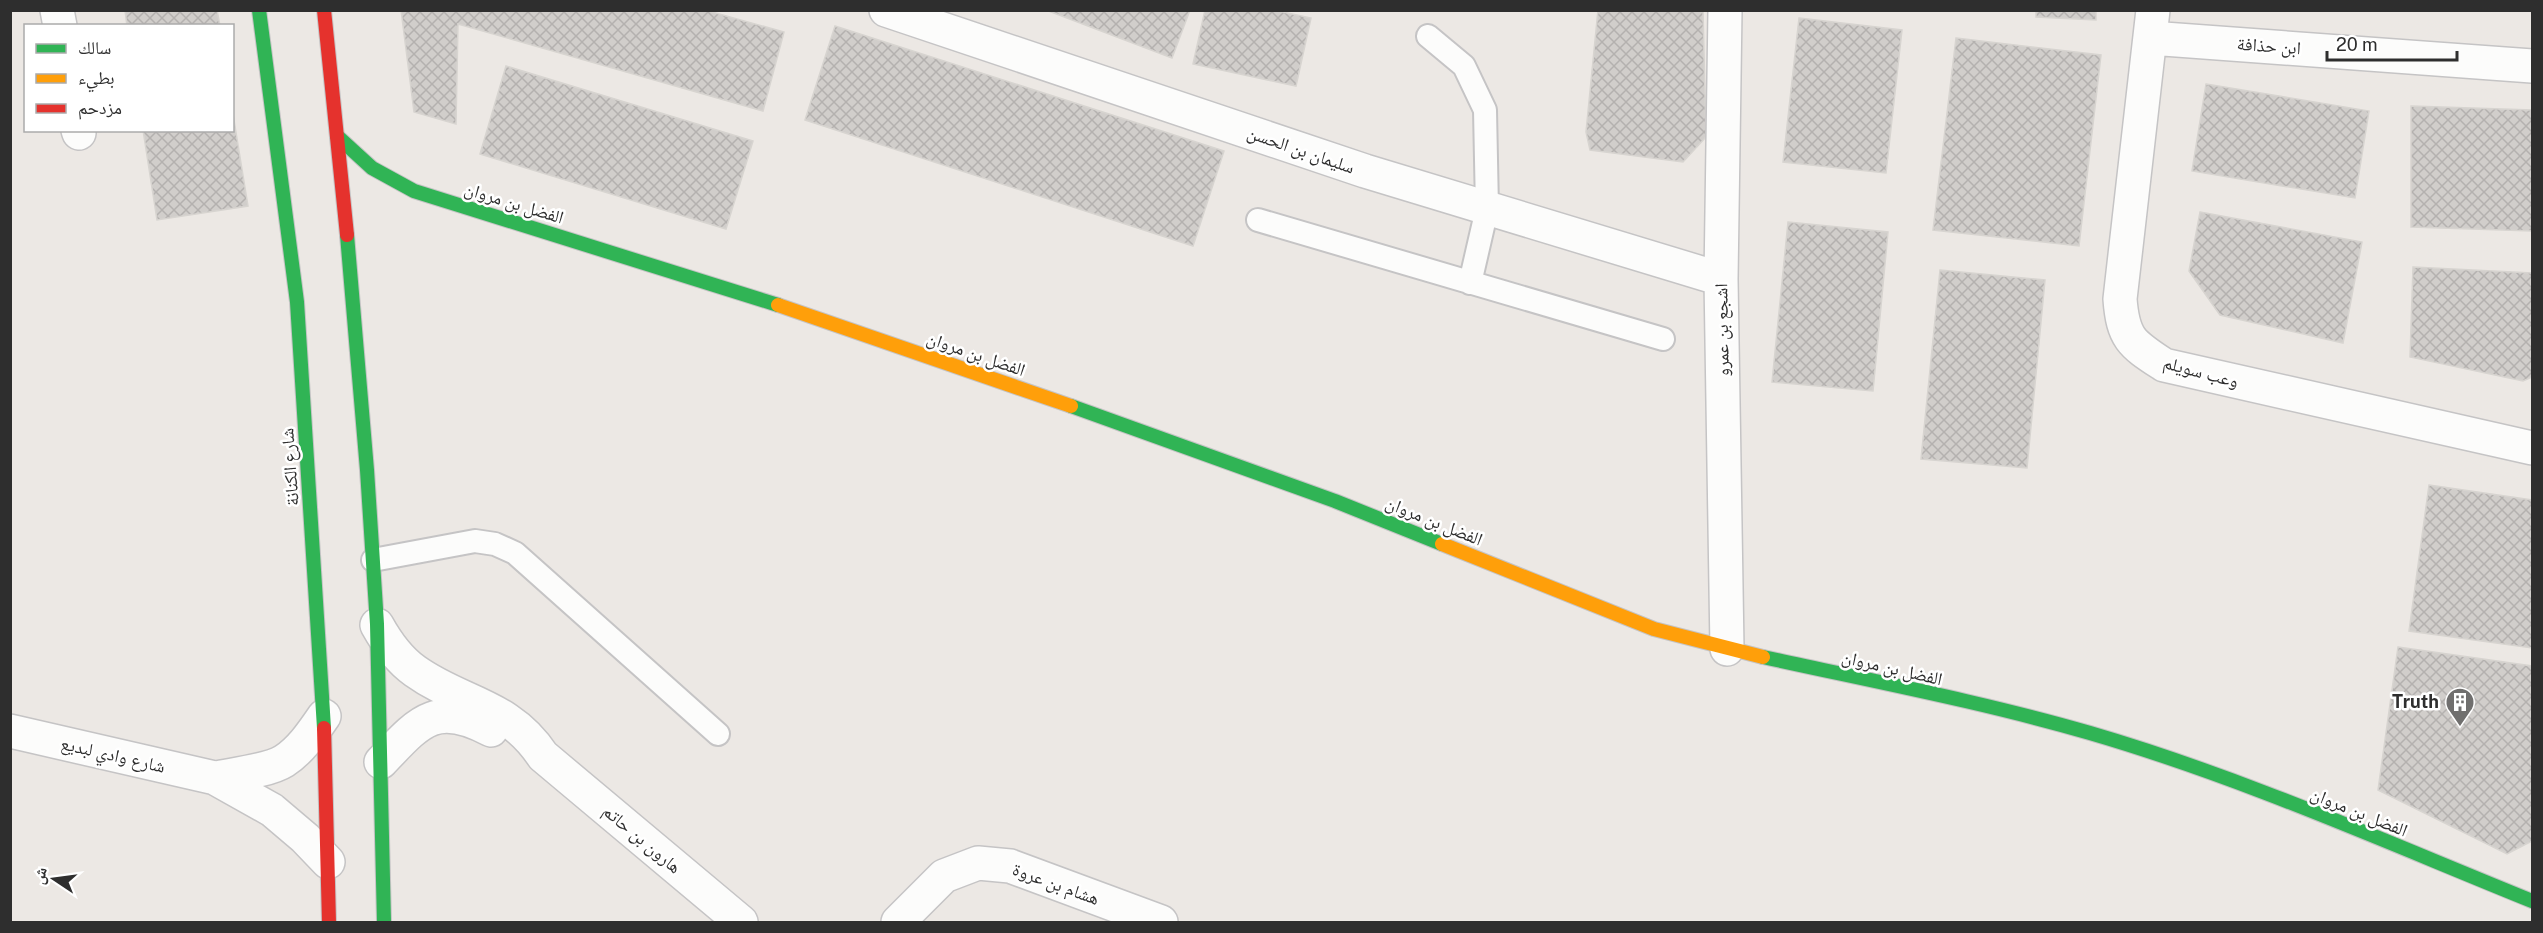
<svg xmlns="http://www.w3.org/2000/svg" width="2543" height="933" font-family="'Public Sans','Noto Naskh Arabic',sans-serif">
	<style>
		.building { fill: url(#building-cross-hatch); stroke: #d7d4d0; stroke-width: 1.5 }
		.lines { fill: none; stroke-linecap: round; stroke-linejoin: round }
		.lane-casing { stroke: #c5c4c5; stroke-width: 26 }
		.street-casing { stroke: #c5c4c5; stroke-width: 36 }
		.fast-casing { stroke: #c5c4c5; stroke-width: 16 }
		.slow-casing { stroke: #c5c4c5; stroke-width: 16 }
		.jam-casing { stroke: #c5c4c5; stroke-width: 16 }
		.lane { stroke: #fcfcfb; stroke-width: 22 }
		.street { stroke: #fcfcfb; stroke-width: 33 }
		.fast { stroke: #30b455; stroke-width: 14 }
		.slow { stroke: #ff9f0a; stroke-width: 14 }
		.jam { stroke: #e5322d; stroke-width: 14 }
		.labels { text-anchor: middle; stroke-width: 5; stroke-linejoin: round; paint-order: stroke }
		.street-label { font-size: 18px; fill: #2e2e2e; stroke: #fff }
		.poi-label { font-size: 18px; font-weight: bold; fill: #2e2e2e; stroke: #fff; text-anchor: end }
	</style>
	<defs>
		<pattern id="building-cross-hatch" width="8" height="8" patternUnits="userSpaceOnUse" patternTransform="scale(1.5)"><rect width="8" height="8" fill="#d1cecb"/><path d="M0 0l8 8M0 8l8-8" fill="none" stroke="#b4b1af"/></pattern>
	</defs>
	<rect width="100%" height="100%" fill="#ece8e4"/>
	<!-- building -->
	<path class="building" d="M 125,10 L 217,10 L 220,26 L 127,26 Z
		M 401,10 L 705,10 L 784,32 L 763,111 L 458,24 L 456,124 L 414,112 Z
		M 1046,10 L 1190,10 L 1172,58 Z
		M 1205,10 L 1274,10 L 1311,18 L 1296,86 L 1193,64 Z
		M 1598,10 L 1703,10 L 1706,137 L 1683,162 L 1590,150 L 1586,132 Z
		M 2036,10 L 2096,10 L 2096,20 L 2036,17 Z
		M 1799,18 L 1902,30 L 1886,173 L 1783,162 Z
		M 835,26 L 1224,151 L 1193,246 L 805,120 Z
		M 1956,38 L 2101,55 L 2079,246 L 1933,230 Z
		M 506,66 L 753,141 L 726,229 L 480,154 Z
		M 2206,84 L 2369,111 L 2355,198 L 2192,171 Z
		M 2411,106 L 2532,110 L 2532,231 L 2411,227 Z
		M 232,108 L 248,206 L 157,220 L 143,130 L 232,130 Z
		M 2200,212 L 2362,242 L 2343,343 L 2220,315 L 2189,271 Z
		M 1788,222 L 1888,232 L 1873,391 L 1772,382 Z
		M 2413,267 L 2532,273 L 2532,377 L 2523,381 L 2410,357 Z
		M 1940,270 L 2045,280 L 2027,468 L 1921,459 Z
		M 2429,485 L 2532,500 L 2532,648 L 2409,631 Z
		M 2398,647 L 2532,666 L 2532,841 L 2507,854 L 2378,790 Z"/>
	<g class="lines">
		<!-- lane casing -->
		<g class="lane-casing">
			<path id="lane" d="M 1428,36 L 1464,66 L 1485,110 L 1487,209 L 1470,283
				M 1258,220 L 1663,339
				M 373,560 L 475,541 L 495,544 L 515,553 L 718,734"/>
		</g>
		<!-- street casing -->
		<g class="street-casing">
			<path id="street" d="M 57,10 L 60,26
				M 886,10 L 1365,171 L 1721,279
				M 1725,10 L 1721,279 L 1727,649
				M 2153,10 L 2120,299 C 2123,339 2132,344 2164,365 L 2532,448
				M 2150,38 L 2532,66
				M 78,130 L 79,133
				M 377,625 C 387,643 398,659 415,671 C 461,704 509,704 543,756 L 741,922
				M 10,731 L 215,778 L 272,810 L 305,838 L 328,862
				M 381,762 C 419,722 435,700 491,730
				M 215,778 C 235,774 268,771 284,761 C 301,750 313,732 324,716
				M 898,922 L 944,876 L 978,863 L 1010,866 L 1161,922"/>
		</g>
		<!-- fast casing -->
		<g class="fast-casing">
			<path id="fast" d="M 259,10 L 297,302 L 324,728
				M 337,136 L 372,168 L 414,191 L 778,305
				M 347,235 L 367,470 L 377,624 L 384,922
				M 1071,406 L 1335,501 L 1442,544
				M 1763,657 C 1872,681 1983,702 2090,733 C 2241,777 2386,842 2532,901"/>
		</g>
		<!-- slow casing -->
		<g class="slow-casing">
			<path id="slow" d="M 778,305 L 1071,406
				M 1442,544 L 1654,629 L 1763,657"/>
		</g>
		<!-- jam casing -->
		<g class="jam-casing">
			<path id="jam" d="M 324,10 L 347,235
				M 324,728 L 329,922"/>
		</g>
		<!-- lane -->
		<use href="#lane" class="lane"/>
		<!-- street -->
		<use href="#street" class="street"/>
		<!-- fast -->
		<use href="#fast" class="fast"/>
		<!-- slow -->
		<use href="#slow" class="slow"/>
		<!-- jam -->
		<use href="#jam" class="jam"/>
	</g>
	<!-- icons -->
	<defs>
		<g id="building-pin" transform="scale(1.5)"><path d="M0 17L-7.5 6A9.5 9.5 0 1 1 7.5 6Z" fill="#706f6e" stroke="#fff"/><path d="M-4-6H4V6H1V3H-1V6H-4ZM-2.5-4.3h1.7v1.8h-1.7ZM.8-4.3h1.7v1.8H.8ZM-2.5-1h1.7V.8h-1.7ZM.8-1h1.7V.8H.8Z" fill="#fff"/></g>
	</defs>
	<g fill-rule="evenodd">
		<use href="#building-pin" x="2460" y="702"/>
	</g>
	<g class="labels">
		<!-- street labels -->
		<g class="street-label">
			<text transform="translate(2269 46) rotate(4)" y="6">ابن حذافة</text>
			<text transform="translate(1301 150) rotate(19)" y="6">سليمان بن الحسن</text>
			<text transform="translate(514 203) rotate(17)" y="6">الفضل بن مروان</text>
			<text transform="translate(1722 330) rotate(-91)" y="6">اشجع بن عمرو</text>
			<text transform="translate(976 354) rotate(19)" y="6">الفضل بن مروان</text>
			<text transform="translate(2201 372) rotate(15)" y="6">وعب سويلم</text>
			<text transform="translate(290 467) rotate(-94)" y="6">شارع الكنانة</text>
			<text transform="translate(1434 521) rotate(22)" y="6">الفضل بن مروان</text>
			<text transform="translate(1892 668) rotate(13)" y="6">الفضل بن مروان</text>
			<text transform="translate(113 755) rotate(13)" y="6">شارع وادي لبديع</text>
			<text transform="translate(2359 812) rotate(22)" y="6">الفضل بن مروان</text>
			<text transform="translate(642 839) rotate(40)" y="6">هارون بن حاتم</text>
			<text transform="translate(1056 884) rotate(20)" y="6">هشام بن عروة</text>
		</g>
		<!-- poi labels -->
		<g class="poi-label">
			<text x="2439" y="708">Truth</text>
		</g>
	</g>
	<!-- border -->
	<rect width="2543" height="933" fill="none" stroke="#2e2e2e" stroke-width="24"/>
	<!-- legend -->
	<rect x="24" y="24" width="210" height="108" fill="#ffffff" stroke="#ababab" stroke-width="1.5"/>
	<rect x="36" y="44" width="30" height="9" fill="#30b455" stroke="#ababab" stroke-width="1.5"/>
	<text x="78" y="54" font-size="18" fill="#2e2e2e">سالك</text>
	<rect x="36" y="74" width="30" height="9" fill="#ff9f0a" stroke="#ababab" stroke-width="1.5"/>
	<text x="78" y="84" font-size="18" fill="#2e2e2e">بطيء</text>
	<rect x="36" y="104" width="30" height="9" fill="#e5322d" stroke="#ababab" stroke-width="1.5"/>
	<text x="78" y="114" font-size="18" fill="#2e2e2e">مزدحم</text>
	<!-- north arrow -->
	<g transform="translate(54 879) rotate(283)" stroke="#ffffff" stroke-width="4.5" paint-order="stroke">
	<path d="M0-4.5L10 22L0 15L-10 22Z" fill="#2e2e2e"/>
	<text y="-9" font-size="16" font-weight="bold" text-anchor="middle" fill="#2e2e2e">ش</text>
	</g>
	<!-- scale -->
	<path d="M2327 51v9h130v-9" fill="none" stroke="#2e2e2e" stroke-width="3"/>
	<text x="2336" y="51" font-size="18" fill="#2e2e2e" stroke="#ffffff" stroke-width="4.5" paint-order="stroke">20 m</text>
</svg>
